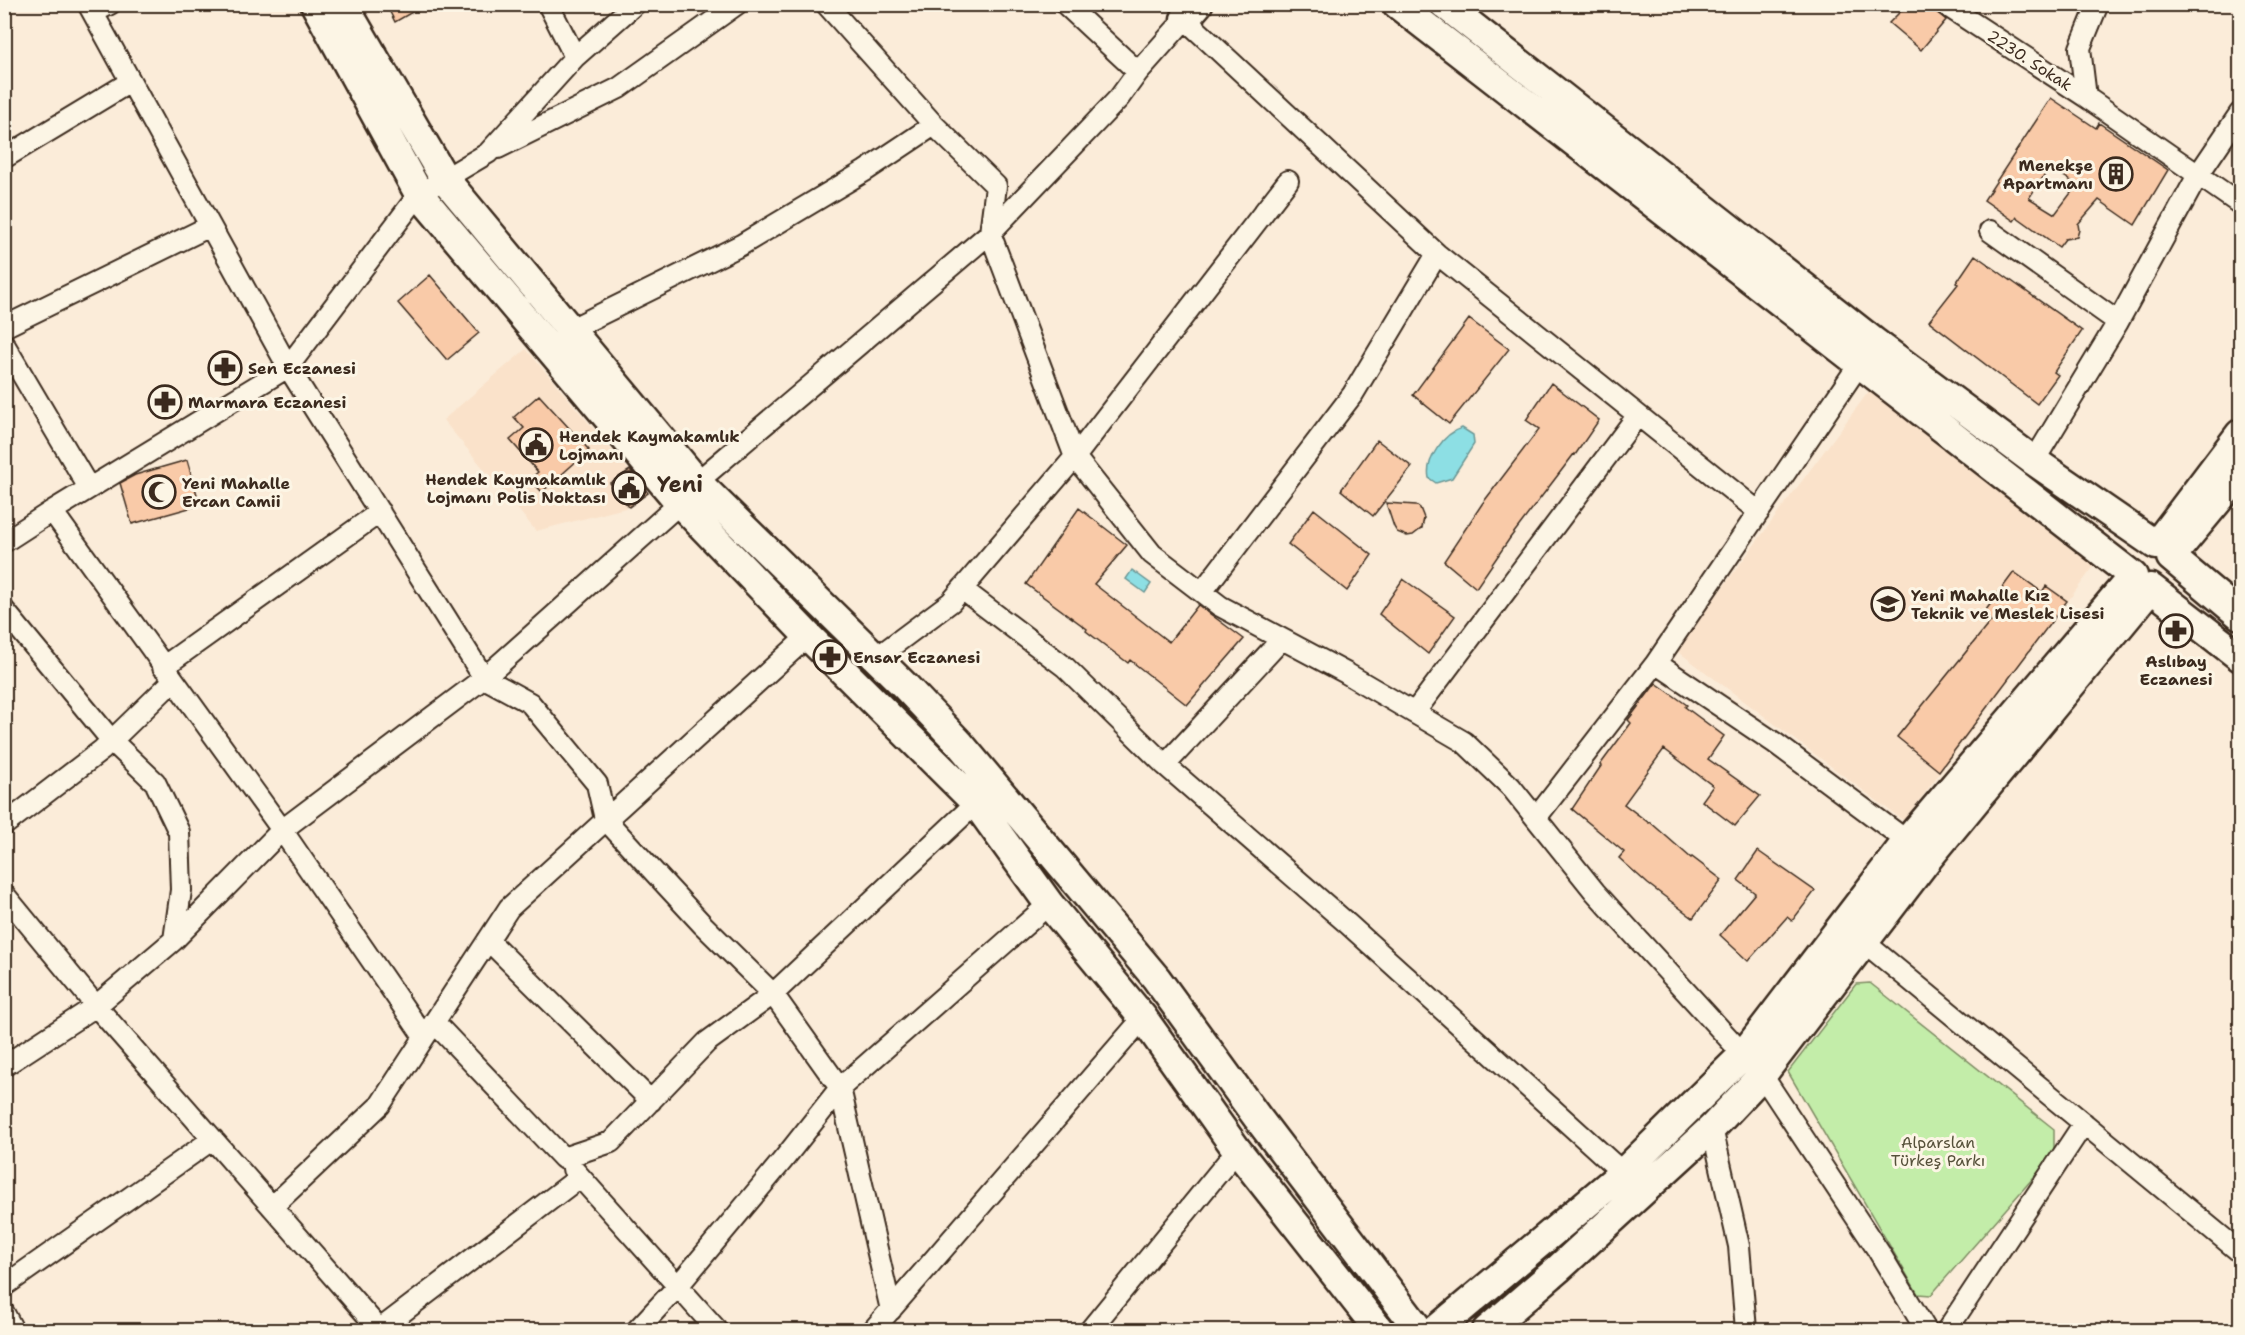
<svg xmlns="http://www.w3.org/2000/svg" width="2245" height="1335" font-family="'Shantell Sans',sans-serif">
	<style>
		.built { fill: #fae2ca }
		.green { fill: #c3eda9; stroke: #7f8c64; stroke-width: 1.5 }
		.water { fill: #8ddfe4; stroke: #6c9795; stroke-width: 1.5 }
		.building { fill: #f9caa8; stroke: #3b2a1e; stroke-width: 1.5; fill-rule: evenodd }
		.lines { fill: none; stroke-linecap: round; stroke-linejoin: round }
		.street-casing { stroke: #3b2a1e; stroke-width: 24 }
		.secondary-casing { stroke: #3b2a1e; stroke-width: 33 }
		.street { stroke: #fcf5e5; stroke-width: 20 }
		.secondary { stroke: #fcf5e5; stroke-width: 28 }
		.labels { text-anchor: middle; stroke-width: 6; stroke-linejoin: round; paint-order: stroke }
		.street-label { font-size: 16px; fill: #3b2a1e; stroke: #fcf5e5 }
		.poi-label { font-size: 16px; font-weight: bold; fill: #3b2a1e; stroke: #fcf5e5; text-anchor: start }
		.park-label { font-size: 16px; fill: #56513a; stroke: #fcf5e5 }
		.district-label { font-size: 22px; font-weight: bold; fill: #3b2a1e; stroke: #fcf5e5 }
	</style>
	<rect width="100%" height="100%" fill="#fbecd9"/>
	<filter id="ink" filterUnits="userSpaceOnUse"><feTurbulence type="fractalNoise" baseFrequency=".0167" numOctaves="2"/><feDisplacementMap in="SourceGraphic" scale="12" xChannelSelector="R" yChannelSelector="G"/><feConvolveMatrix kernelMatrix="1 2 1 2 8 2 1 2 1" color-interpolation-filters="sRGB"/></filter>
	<g filter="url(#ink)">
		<!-- built -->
		<path class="built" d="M 526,349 L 648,493 L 629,507 L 536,531 L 443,420 Z
			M 1872,387 L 2100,558 L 1904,821 L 1676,650 Z"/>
		<!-- green -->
		<path class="green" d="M 1870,983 L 2054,1129 L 2054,1154 L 1931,1295 L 1918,1294 L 1788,1072 L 1856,984 Z"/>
		<!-- water -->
		<path class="water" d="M 1462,428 L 1473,435 L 1474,444 L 1452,478 L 1436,483 L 1429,478 C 1425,460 1444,433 1462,428 Z
			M 1132,570 L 1151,584 L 1145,593 L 1126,579 Z"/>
		<!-- building -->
		<path class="building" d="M 386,4 L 426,4 L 395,22 Z
			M 1908,4 L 1927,4 L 1946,20 L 1921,50 L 1889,23 Z
			M 2051,98 L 2096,128 L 2099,123 L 2168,170 L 2135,225 L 2099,200 L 2078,224 L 2079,230 L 2077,237 L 2065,239 L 2059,247 L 2017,217 L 2014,221 L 1984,200 ZM 2050,167 L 2077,185 L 2055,214 L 2029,198 Z
			M 1975,255 L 2082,331 L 2054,372 L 2058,375 L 2037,404 L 1929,321 L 1958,284 L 1956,283 Z
			M 430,275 L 479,333 L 447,360 L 398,303 Z
			M 1469,319 L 1509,349 L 1449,424 L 1413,395 Z
			M 1551,383 L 1599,420 L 1575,455 L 1574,454 L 1510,538 L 1476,588 L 1444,561 L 1482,504 L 1539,429 L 1526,420 Z
			M 539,395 L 589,450 L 542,492 L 530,479 L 538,472 L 510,440 L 524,428 L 514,417 Z
			M 1377,440 L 1412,467 L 1373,516 L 1341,490 Z
			M 187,460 L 200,505 L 132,524 L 120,483 L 135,475 Z
			M 630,470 L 648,493 L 629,507 L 610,483 Z
			M 1386,503 L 1416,505 L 1420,508 L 1424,518 L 1422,528 L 1413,535 L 1407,536 L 1397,532 L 1394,527 Z
			M 1079,508 L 1127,545 L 1094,584 L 1169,642 L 1198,605 L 1244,639 L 1187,705 L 1130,660 L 1128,663 L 1086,631 L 1087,629 L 1026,584 Z
			M 1314,509 L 1372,555 L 1347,591 L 1288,544 Z
			M 2014,572 L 2042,592 L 2046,586 L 2067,601 L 1939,771 L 1897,737 L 1991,621 L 1983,614 Z
			M 1403,579 L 1455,616 L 1428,654 L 1379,614 Z
			M 1656,683 L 1687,705 L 1685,707 L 1724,736 L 1708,759 L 1760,796 L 1735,826 L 1702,801 L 1713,786 L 1664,749 L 1624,804 L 1649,823 L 1650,822 L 1691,858 L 1692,857 L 1722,880 L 1693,918 L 1648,884 L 1619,858 L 1624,852 L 1572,809 L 1601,766 L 1600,765 L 1631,723 L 1628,720 Z
			M 1758,851 L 1815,891 L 1792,921 L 1787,917 L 1748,961 L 1720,935 L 1755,893 L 1738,880 Z"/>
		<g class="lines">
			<!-- street casing -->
			<g class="street-casing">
				<path id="street" d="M 88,4 L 288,367 L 484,678 L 530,703 L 597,784 L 605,819 L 703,925 L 773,994 L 840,1088 L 891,1310
					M 548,4 L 575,57
					M 826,4 L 934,125 L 996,186 L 990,233 L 1075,457 L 1152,554 L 1220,606 L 1346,673 L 1464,742 L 1511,787 L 1595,892 L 1762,1075 L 1879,1252 L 1926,1330
					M 1065,4 L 1138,72
					M 1944,4 L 2086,97
					M 2098,4 L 2080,48 L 2086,97 L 2240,204
					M 93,13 L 110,4
					M 498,148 L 619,88 L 737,4
					M 4,158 L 130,82
					M 1990,231 L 2118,322
					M 4,327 L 210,226
					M 569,330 L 741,245 L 865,171 L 934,125
					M 4,344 L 89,488
					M 2034,461 L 2118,322 L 2198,175 L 2240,113
					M 52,511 L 282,830 L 424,1037
					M 4,542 L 52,511 L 288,367 L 419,194 L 488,153 L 575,57 L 635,4
					M 962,589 L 1065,667 L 1165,765 L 1348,924 L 1623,1173
					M 1202,592 L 1353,394 L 1437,254
					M 4,610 L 112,741 L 155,782 L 179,832 L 181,890 L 174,940
					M 876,658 L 951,602 L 1075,457 L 1288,181
					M 1656,663 L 1860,363
					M 163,667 L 380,512
					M 1414,713 L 1638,415
					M 1165,765 L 1282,639
					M 1536,818 L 1656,663 L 1775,743 L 1907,841
					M 4,825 L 102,750 L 173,681
					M 4,894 L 96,1006 L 380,1330
					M 488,940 L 651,1101
					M 1864,942 L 2240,1252
					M 434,1022 L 563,1158 L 611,1142 L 707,1042 L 773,994 L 976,803
					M 4,1066 L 96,1006 L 174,940 L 282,830 L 484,678 L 680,503 L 697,482 L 990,233 L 1119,98 L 1138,72 L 1185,19 L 1437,254 L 1759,512
					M 1712,1128 L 1739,1246 L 1746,1330
					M 573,1169 L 717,1330
					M 272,1207 L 380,1105 L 509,908 L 808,636
					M 4,1286 L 213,1139
					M 4,1313 L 13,1330
					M 379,1330 L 580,1177
					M 637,1330 L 678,1286 L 783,1160 L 840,1088 L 1049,904
					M 873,1330 L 1143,1018
					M 1090,1330 L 1237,1150
					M 1947,1330 L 2084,1123"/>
			</g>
			<!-- secondary casing -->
			<g class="secondary-casing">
				<path id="secondary" d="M 315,4 L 419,194 L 680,503 L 808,636 L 976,803 L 1049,904 L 1143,1018 L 1237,1150 L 1379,1330
					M 343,4 L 444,178 L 697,482 L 906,687 L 960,744 L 1156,978 L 1257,1117 L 1419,1330
					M 1193,4 L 1185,19 L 1198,4
					M 1397,4 L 2133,576 L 1907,841 L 1743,1055 L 1623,1173 L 1436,1330
					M 1444,4 L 1874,342 L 2034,461 L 2156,545 L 2240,434
					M 2240,474 L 2171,557 L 2240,615
					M 1487,1330 L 1558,1269 L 1712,1128 L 1762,1075 L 1929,857 L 2151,588 L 2240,657"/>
			</g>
			<!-- street -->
			<use href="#street" class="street"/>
			<!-- secondary -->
			<use href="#secondary" class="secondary"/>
		</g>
	</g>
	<!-- icons -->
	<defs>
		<g id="building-ring" transform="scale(1.725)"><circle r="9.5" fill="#fcf5e5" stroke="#3b2a1e" stroke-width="1.5"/><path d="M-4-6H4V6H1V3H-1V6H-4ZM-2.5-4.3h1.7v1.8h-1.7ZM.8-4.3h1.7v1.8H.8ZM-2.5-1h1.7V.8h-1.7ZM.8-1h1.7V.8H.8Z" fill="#3b2a1e"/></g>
		<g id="pharmacy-ring" transform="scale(1.725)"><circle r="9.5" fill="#fcf5e5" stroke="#3b2a1e" stroke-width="1.5"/><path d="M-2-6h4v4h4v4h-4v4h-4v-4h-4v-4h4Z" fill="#3b2a1e"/></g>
		<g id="civic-ring" transform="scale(1.725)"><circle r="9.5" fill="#fcf5e5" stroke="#3b2a1e" stroke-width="1.5"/><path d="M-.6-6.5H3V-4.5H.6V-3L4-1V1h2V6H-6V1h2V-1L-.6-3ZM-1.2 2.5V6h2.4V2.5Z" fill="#3b2a1e"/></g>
		<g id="mosque-ring" transform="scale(1.725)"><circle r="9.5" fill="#fcf5e5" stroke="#3b2a1e" stroke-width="1.5"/><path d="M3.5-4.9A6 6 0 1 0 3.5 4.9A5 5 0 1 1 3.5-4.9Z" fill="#3b2a1e"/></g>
		<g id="school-ring" transform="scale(1.725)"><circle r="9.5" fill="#fcf5e5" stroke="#3b2a1e" stroke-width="1.5"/><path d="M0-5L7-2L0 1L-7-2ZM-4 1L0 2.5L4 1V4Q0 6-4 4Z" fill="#3b2a1e"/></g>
	</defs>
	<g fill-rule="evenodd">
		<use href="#building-ring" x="2116" y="174"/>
		<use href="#pharmacy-ring" x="225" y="368"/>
		<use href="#pharmacy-ring" x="165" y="402"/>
		<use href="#civic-ring" x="536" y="445"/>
		<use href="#civic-ring" x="629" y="488"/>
		<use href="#mosque-ring" x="159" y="492"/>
		<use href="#school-ring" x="1888" y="604"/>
		<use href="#pharmacy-ring" x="2176" y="631"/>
		<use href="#pharmacy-ring" x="830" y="657"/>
	</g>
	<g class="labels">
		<!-- street labels -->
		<g class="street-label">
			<text transform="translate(2030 60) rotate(33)" y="6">2230. Sokak</text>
		</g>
		<!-- poi labels -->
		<g class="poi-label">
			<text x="2093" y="171" text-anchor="end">Menekşe<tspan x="2093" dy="18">Apartmanı</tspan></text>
			<text x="248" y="374">Sen Eczanesi</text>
			<text x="188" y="408">Marmara Eczanesi</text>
			<text x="559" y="442">Hendek Kaymakamlık<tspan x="559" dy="18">Lojmanı</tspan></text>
			<text x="606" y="485" text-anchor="end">Hendek Kaymakamlık<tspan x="606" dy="18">Lojmanı Polis Noktası</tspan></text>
			<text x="182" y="489">Yeni Mahalle<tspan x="182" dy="18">Ercan Camii</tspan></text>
			<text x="1911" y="601">Yeni Mahalle Kız<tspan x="1911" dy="18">Teknik ve Meslek Lisesi</tspan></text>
			<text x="853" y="663">Ensar Eczanesi</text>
			<text x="2176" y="667" text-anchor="middle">Aslıbay<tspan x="2176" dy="18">Eczanesi</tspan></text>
		</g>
		<!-- park labels -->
		<g class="park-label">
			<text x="1938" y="1148">Alparslan<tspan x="1938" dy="18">Türkeş Parkı</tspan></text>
		</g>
		<!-- district labels -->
		<g class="district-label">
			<text x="680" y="492">Yeni</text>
		</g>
	</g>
	<!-- margin -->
	<rect width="2245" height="1335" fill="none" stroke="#fcf5e5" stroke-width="24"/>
	<rect x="12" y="12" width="2221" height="1311" fill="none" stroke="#3b2a1e" stroke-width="2" filter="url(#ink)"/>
</svg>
